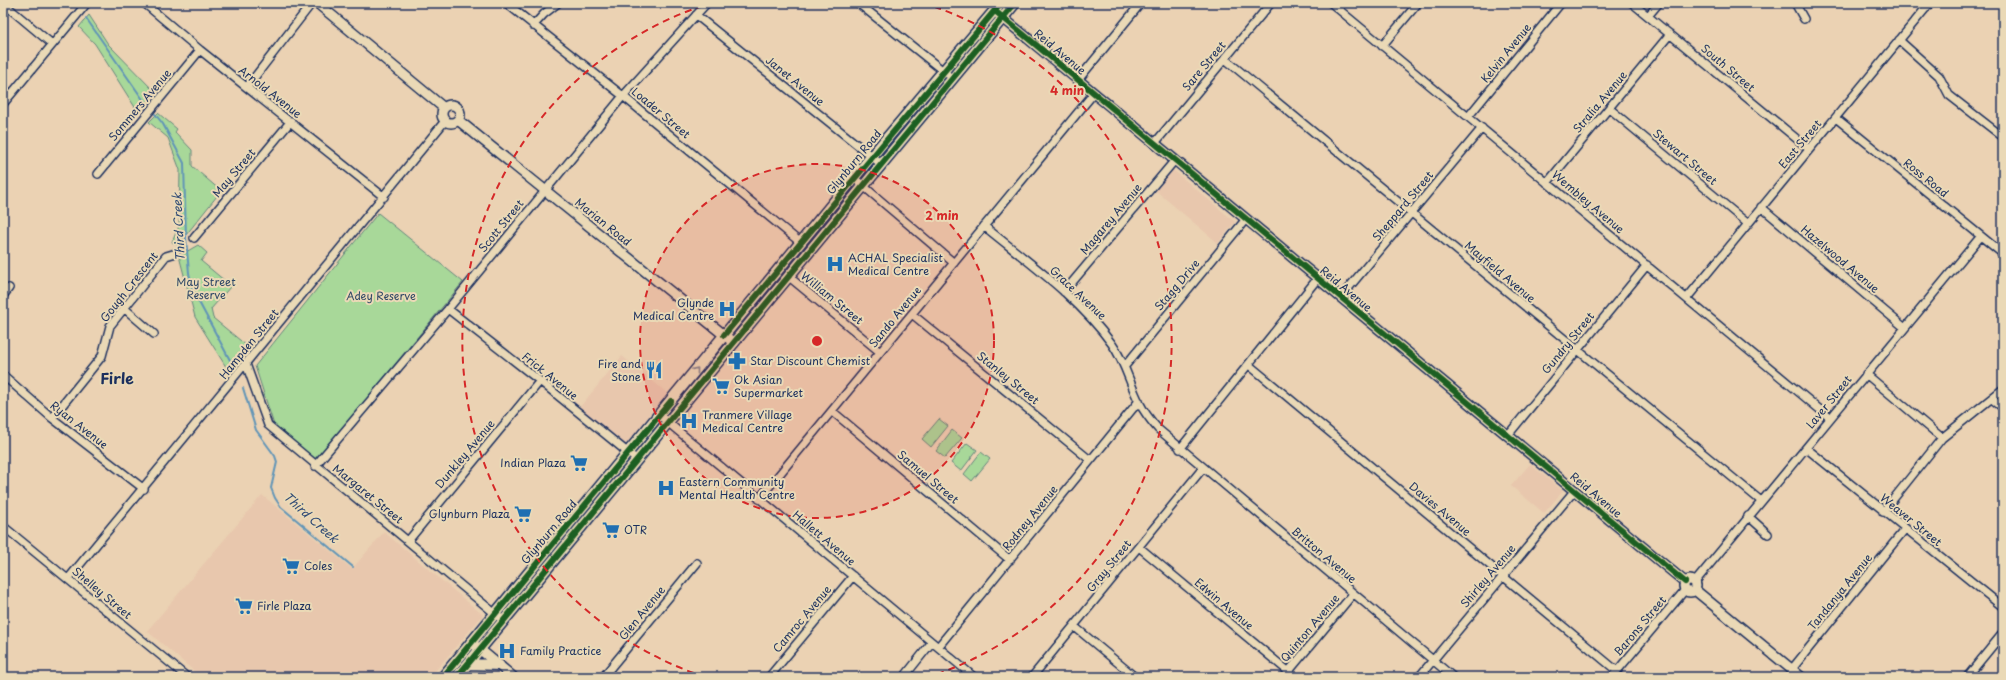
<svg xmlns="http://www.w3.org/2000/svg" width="2006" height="680" font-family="'Playpen Sans',sans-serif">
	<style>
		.built { fill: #e8c7ad }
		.green { fill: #a8d899; stroke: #62847c }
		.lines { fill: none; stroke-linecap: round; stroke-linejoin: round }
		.stream { stroke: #6194b7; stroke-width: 2 }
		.minor-casing { stroke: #1b2f5e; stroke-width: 10 }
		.tertiary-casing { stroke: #1b2f5e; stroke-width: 12 }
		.secondary-casing { stroke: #1b2f5e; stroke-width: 13 }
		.minor { stroke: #ead9b6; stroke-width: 7 }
		.tertiary { stroke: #ead9b6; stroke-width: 9 }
		.secondary { stroke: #ead9b6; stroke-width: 10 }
		.cycleway-casing { stroke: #ead9b6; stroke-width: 8 }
		.cycleway { stroke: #1b5e20; stroke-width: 6 }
		.oneway { stroke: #82848a }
		.ring { fill: none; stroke: #d62828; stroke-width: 2; stroke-dasharray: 7 5 }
		.labels { text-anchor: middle; stroke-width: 4; stroke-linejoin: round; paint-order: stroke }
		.street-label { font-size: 11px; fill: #1b2f5e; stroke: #ead9b6 }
		.poi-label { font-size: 11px; fill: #1b2f5e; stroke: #ead9b6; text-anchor: start }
		.park-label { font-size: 11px; fill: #304867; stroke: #ead9b6 }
		.water-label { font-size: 12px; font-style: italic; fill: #2d4874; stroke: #ead9b6 }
		.district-label { font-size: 15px; font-weight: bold; fill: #1b2f5e; stroke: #ead9b6 }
		.centre { fill: #d62828; stroke: #ead9b6; stroke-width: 2 }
		.ring-label { font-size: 12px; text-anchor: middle; font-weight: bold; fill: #d62828; stroke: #ead9b6; stroke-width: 4; stroke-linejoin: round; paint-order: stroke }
	</style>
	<rect width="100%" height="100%" fill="#ebd2b3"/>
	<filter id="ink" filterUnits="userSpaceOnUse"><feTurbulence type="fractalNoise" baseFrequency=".025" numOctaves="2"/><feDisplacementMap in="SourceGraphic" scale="8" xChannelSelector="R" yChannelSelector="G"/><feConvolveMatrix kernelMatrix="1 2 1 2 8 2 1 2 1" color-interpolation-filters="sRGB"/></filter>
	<g filter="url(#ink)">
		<!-- built -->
		<path class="built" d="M 1172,169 L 1235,222 L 1218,243 L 1155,190 Z
			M 622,356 L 671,396 L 628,449 L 579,408 Z
			M 1530,464 L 1563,491 L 1544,513 L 1511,486 Z
			M 262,495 L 352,569 L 384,532 L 483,615 L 430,677 L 201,677 L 147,631 Z"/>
		<!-- green -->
		<path class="green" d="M 89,15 L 108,44 L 155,92 L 138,112 L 95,44 L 79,27 Z
			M 158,113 L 177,129 L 175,132 L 192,150 L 192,166 L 221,191 L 178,245 L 172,242 L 179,226 L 180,170 L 168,138 L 149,122 Z
			M 378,213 L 463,282 L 315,461 L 274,425 L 255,366 Z
			M 198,245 L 207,253 L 201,261 L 231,286 L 211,309 L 213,318 L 247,346 L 228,370 L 195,317 L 179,256 Z
			M 939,419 L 948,426 L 931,447 L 922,439 Z
			M 952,430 L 962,438 L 945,458 L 936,451 Z
			M 967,443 L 977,450 L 961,471 L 951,463 Z
			M 981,452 L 990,459 L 972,481 L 964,474 Z"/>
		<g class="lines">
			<!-- stream -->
			<path class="stream" d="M 86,18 L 144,101
				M 155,114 L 163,124 L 184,163 L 186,238 L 189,273 L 193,291 L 231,362
				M 243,388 L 256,430 L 275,456 L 277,462 L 271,488 L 275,498 L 281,507 L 353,567"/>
			<!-- minor casing -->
			<g class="minor-casing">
				<path id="minor" d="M 3,3 L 52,44
					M 144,3 L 200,50 L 384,197
					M 506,3 L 623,96 L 801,243
					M 858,3 L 947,74
					M 1331,3 L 1830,418
					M 1632,3 L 1809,149
					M 1795,3 L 1804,19
					M 696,15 L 881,164
					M 1648,16 L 1659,3
					M 533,26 L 544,14 L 558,3
					M 1899,40 L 1939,76 L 1949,95 L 2003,137
					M 1382,46 L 1418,3
					M 1225,59 L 1761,501
					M 1078,80 L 1141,3
					M 247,87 L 312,3
					M 3,104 L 87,3
					M 1610,109 L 1747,223
					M 1468,117 L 1561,3
					M 1836,118 L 2003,254
					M 1155,143 L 1271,3
					M 98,174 L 200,50
					M 854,178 L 954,263
					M 1547,183 L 1670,34
					M 1761,207 L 1905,328
					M 984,226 C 1029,263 1078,297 1112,344 C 1125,362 1129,382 1139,402 C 1144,412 1151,421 1158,429 L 1453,677
					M 194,238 L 291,121
					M 788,276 L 880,352
					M 1064,292 L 1175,160
					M 3,296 L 9,288
					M 1341,297 L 1482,128
					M 1687,298 L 1930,3
					M 124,308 L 154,334
					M 448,309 L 540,381 L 637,460
					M 912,314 L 1090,460
					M 246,364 L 268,425 L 504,621
					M 1249,365 L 1617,671
					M 1125,366 L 1246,219
					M 1866,374 L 1942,438
					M 3,375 L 52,418 L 144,489
					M 1992,399 L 2003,408
					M 832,411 L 1010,560
					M 659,415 L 974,677
					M 52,418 L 102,356 L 110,326 L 166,256 L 176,253
					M 1508,435 L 1647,265
					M 1806,448 L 2003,607
					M 1180,449 L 1318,278
					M 315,466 L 448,309 L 623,96 L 707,3
					M 759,499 L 1094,93
					M 1883,512 L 1942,438 L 2003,389
					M 1748,516 L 1768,534
					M 3,526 L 187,677
					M 408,541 L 540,381
					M 1139,547 L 1295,677
					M 68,579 L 445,121
					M 1695,582 L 1981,236
					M 1075,627 L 1135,677
					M 938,647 L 1139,401
					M 1792,669 L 1905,529
					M 603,677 L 697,563
					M 769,677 L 853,576
					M 904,677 L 932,642
					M 1032,677 L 1203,468
					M 1284,677 L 1353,594
					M 1419,677 L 1575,490
					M 1612,677 L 1685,590
					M 1967,677 L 2003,633"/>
			</g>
			<!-- tertiary casing -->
			<g class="tertiary-casing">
				<path id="tertiary" d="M 317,3 L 444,108
					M 997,13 L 1685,582
					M442 114a9 9 0 1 1 18 0a9 9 0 1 1-18 0Z
					M 458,120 L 734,343
					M1684 586a6 6 0 1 1 12 0a6 6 0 1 1-12 0Z
					M 1695,590 L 1801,677
					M 471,642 L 513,677"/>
			</g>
			<!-- secondary casing -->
			<g class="secondary-casing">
				<path id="secondary" d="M 469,664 L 499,665
					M 443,677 L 871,157 L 1001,3
					M 457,677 L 1015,3"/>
			</g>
			<!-- minor -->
			<use href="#minor" class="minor"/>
			<!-- tertiary -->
			<use href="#tertiary" class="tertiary"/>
			<!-- secondary -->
			<use href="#secondary" class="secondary"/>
			<!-- cycleway casing -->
			<g class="cycleway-casing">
				<path id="cycleway" d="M 995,11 L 1685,582
					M 724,335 L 1001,3
					M 443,677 L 671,401
					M 457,677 L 1015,3"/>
			</g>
			<!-- cycleway -->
			<use href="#cycleway" class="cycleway"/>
		</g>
		<!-- one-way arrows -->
		<defs><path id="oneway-chevron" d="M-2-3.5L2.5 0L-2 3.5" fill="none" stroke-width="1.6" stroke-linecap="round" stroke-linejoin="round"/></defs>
		<use class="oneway" href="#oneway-chevron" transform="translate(696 370) rotate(-51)"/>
	</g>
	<!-- distance rings -->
	<circle cx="817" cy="341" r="177" fill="#d62828" fill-opacity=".12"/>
	<g class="ring">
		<circle cx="817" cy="341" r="177"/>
		<path d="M705 677A354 354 0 0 1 711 3M923 3A354 354 0 0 1 929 677"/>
	</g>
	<!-- icons -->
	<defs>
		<g id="hospital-bare" transform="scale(1.38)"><path d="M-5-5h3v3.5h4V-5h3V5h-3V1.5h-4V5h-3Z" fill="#1f6fb2" stroke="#ead9b6" stroke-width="2.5" paint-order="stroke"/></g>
		<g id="pharmacy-bare" transform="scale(1.38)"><path d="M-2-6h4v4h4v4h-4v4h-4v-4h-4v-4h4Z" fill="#1f6fb2" stroke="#ead9b6" stroke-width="2.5" paint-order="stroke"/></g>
		<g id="restaurant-bare" transform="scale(1.38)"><path d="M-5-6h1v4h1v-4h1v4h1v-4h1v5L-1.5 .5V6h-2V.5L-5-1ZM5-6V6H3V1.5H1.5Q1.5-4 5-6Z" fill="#1f6fb2" stroke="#ead9b6" stroke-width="2.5" paint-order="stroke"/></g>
		<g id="supermarket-bare" transform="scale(1.38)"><path d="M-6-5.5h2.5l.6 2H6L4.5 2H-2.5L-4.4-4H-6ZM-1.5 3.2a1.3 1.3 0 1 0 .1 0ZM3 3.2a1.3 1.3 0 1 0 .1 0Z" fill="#1f6fb2" stroke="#ead9b6" stroke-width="2.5" paint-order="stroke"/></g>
	</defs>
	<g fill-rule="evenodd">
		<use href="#hospital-bare" x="835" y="264"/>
		<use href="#hospital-bare" x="727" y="309"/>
		<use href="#pharmacy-bare" x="737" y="361"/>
		<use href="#restaurant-bare" x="654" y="370"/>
		<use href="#supermarket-bare" x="721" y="386"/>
		<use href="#hospital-bare" x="689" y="421"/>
		<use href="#supermarket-bare" x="579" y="463"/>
		<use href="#hospital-bare" x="666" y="488"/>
		<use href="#supermarket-bare" x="523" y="514"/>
		<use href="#supermarket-bare" x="611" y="530"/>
		<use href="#supermarket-bare" x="291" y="566"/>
		<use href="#supermarket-bare" x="244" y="606"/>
		<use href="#hospital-bare" x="507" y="651"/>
	</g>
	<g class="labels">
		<!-- street labels -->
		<g class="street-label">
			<text transform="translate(1060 52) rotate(40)" y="4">Reid Avenue</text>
			<text transform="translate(1506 53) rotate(-51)" y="4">Kelvin Avenue</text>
			<text transform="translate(1204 66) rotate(-50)" y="4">Sare Street</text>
			<text transform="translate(1728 68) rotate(40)" y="4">South Street</text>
			<text transform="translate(795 81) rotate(39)" y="4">Janet Avenue</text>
			<text transform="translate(270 92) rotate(38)" y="4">Arnold Avenue</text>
			<text transform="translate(1600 102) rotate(-50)" y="4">Stralia Avenue</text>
			<text transform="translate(140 105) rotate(-50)" y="4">Sommers Avenue</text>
			<text transform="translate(661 113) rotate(40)" y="4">Loader Street</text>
			<text transform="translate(1800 144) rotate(-50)" y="4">East Street</text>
			<text transform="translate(1685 157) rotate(40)" y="4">Stewart Street</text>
			<text transform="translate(854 162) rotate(-51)" y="4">Glynburn Road</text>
			<text transform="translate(234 173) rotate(-50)" y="4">May Street</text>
			<text transform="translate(1926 178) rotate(39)" y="4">Ross Road</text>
			<text transform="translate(1588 202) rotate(40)" y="4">Wembley Avenue</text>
			<text transform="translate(1403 206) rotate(-50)" y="4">Sheppard Street</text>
			<text transform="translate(1111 219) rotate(-50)" y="4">Magarey Avenue</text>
			<text transform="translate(603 222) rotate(39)" y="4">Marian Road</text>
			<text transform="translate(501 226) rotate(-51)" y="4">Scott Street</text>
			<text transform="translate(1840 259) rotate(40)" y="4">Hazelwood Avenue</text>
			<text transform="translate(1500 272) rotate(40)" y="4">Mayfield Avenue</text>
			<text transform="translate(1177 285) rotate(-50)" y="4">Stagg Drive</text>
			<text transform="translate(129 287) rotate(-52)" y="4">Gough Crescent</text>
			<text transform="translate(1346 289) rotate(40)" y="4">Reid Avenue</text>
			<text transform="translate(1078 293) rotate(43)" y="4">Grace Avenue</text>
			<text transform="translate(832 298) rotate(39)" y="4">William Street</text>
			<text transform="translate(895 317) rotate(-51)" y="4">Sando Avenue</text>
			<text transform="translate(1568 343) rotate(-51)" y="4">Gundry Street</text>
			<text transform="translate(249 344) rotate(-51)" y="4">Hampden Street</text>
			<text transform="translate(550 376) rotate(39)" y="4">Frick Avenue</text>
			<text transform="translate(1008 378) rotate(39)" y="4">Stanley Street</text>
			<text transform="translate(1829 402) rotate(-51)" y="4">Laver Street</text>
			<text transform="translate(79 425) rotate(38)" y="4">Ryan Avenue</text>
			<text transform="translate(465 454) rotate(-50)" y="4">Dunkley Avenue</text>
			<text transform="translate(928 477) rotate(40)" y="4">Samuel Street</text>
			<text transform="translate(368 494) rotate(39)" y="4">Margaret Street</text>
			<text transform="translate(1596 495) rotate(40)" y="4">Reid Avenue</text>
			<text transform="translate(1440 509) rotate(40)" y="4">Davies Avenue</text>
			<text transform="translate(1030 518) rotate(-51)" y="4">Rodney Avenue</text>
			<text transform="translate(1911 520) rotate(39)" y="4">Weaver Street</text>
			<text transform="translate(549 532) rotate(-50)" y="4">Glynburn Road</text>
			<text transform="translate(824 538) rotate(40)" y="4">Hallett Avenue</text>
			<text transform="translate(1324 555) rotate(40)" y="4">Britton Avenue</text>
			<text transform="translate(1109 566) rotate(-51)" y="4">Gray Street</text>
			<text transform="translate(1488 576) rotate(-50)" y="4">Shirley Avenue</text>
			<text transform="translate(1840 592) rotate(-51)" y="4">Tandanya Avenue</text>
			<text transform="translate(102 593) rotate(40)" y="4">Shelley Street</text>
			<text transform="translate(1224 604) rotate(40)" y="4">Edwin Avenue</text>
			<text transform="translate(642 613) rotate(-51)" y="4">Glen Avenue</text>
			<text transform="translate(802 619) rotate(-50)" y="4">Camroc Avenue</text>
			<text transform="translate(1640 626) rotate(-50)" y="4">Barons Street</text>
			<text transform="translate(1310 628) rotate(-50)" y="4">Quinton Avenue</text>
		</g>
		<!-- poi labels -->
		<g class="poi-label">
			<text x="848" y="262">ACHAL Specialist<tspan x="848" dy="13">Medical Centre</tspan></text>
			<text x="714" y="307" text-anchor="end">Glynde<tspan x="714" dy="13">Medical Centre</tspan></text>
			<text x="750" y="365">Star Discount Chemist</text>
			<text x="641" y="368" text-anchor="end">Fire and<tspan x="641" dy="13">Stone</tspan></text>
			<text x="734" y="384">Ok Asian<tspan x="734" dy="13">Supermarket</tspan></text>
			<text x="702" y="419">Tranmere Village<tspan x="702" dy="13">Medical Centre</tspan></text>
			<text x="566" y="467" text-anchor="end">Indian Plaza</text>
			<text x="679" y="486">Eastern Community<tspan x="679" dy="13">Mental Health Centre</tspan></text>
			<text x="510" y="518" text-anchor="end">Glynburn Plaza</text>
			<text x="624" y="534">OTR</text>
			<text x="304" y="570">Coles</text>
			<text x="257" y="610">Firle Plaza</text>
			<text x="520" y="655">Family Practice</text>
		</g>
		<!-- park labels -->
		<g class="park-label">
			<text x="206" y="286">May Street<tspan x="206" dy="13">Reserve</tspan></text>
			<text x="381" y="300">Adey Reserve</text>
		</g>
		<!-- water labels -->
		<g class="water-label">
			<text transform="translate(179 227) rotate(-93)" y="4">Third Creek</text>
			<text transform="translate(311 518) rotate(42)" y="4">Third Creek</text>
		</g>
		<!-- district labels -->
		<g class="district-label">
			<text x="117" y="384">Firle</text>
		</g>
	</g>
	<circle cx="817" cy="341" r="6" class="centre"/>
	<g class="ring-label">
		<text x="1067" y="95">4 min</text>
		<text x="942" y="220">2 min</text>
	</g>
	<!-- margin -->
	<rect width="2006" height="680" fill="none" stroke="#ead9b6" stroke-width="16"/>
	<rect x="8" y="8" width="1990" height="664" fill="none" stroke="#1b2f5e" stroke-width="1.5" filter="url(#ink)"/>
</svg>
